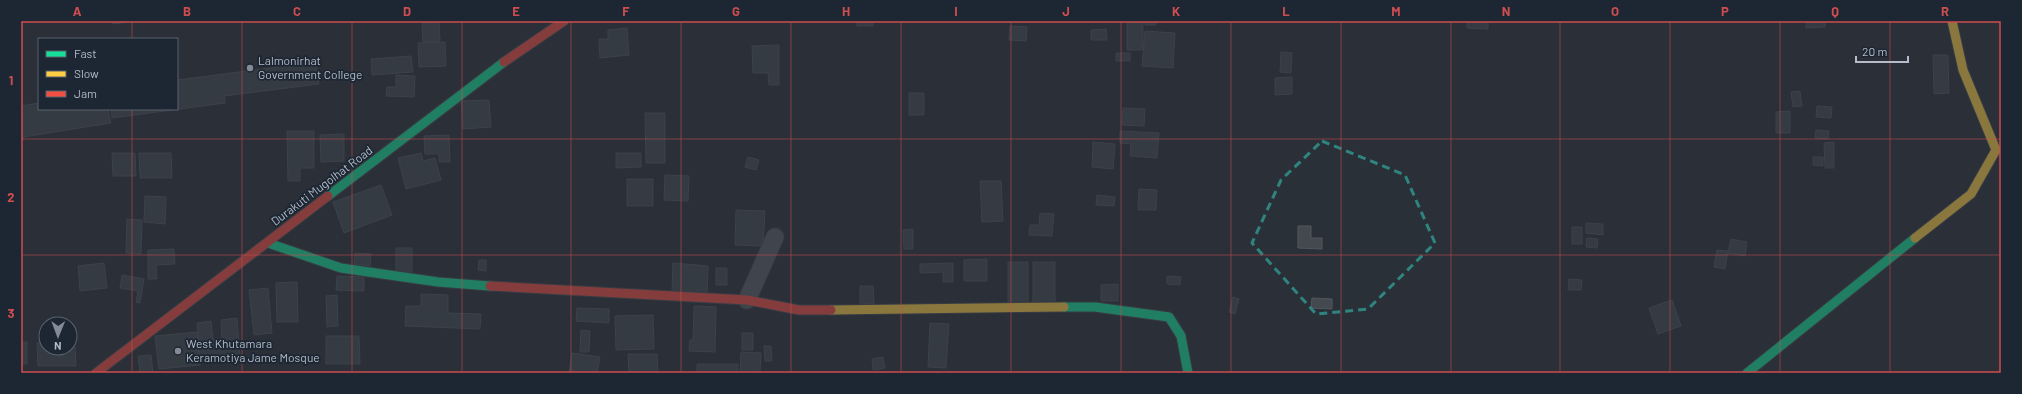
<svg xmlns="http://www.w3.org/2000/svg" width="2022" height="394" font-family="Barlow,sans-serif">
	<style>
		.building { fill: #444950; stroke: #52575f }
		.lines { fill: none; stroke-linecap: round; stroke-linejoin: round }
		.street-casing { stroke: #484c53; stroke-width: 19 }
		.fast-casing { stroke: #484c53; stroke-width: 11 }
		.slow-casing { stroke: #484c53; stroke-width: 11 }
		.jam-casing { stroke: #484c53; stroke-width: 11 }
		.street { stroke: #5a5e66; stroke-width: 17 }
		.fast { stroke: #16e098; stroke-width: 9 }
		.slow { stroke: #ffcf43; stroke-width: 9 }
		.jam { stroke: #f24e42; stroke-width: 9 }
		.marked { fill: none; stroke: #308480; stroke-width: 3; stroke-dasharray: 8 5; stroke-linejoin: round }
		.grid { fill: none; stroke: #ce4d50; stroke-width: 1; stroke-opacity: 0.55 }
		.poi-dot { fill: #848b96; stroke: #1d2633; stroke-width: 1.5 }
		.labels { text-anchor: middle; stroke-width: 3.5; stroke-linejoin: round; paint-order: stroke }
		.poi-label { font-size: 12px; fill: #b4bcc9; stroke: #1d2633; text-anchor: start }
		.street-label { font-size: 12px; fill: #b4bcc9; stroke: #1d2633 }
		.neatline { fill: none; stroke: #ce4d50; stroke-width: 1.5 }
		.grid-label { font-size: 13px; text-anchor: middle; font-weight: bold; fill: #ce4d50 }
	</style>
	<rect width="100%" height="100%" fill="#2a3038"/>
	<!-- building -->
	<path class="building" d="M 112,21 L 136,21 L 113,24 Z
		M 857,21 L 873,21 L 873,26 L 857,26 Z
		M 1127,21 L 1143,21 L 1143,50 L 1127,50 Z
		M 1145,21 L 1156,21 L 1156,25 L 1145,25 Z
		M 1467,21 L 1488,21 L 1488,29 L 1467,28 Z
		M 1806,21 L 1825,21 L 1825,27 L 1806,28 Z
		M 439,22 L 440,41 L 423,42 L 422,23 Z
		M 1010,26 L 1027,27 L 1026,41 L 1009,40 Z
		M 627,28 L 629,55 L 600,58 L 599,39 L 608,39 L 608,30 Z
		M 1106,29 L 1107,40 L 1091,40 L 1091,30 Z
		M 1145,31 L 1175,33 L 1173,68 L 1142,66 Z
		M 445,42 L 446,66 L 419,67 L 418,43 Z
		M 779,45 L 779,85 L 769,85 L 768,73 L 753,73 L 752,46 Z
		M 1281,52 L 1292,53 L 1291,73 L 1280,72 Z
		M 1116,53 L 1130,53 L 1130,61 L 1116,61 Z
		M 1933,55 L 1948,55 L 1949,93 L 1934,94 Z
		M 411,56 L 413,72 L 372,75 L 371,59 Z
		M 316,62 L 319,84 L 224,96 L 225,103 L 112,118 L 111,109 L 177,109 L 177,80 Z
		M 396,75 L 415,76 L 414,97 L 386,96 L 387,87 L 396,87 Z
		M 1292,77 L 1292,94 L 1275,95 L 1275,78 Z
		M 1800,91 L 1802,106 L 1793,107 L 1791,92 Z
		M 909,93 L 924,93 L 924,115 L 909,115 Z
		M 489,100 L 491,127 L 463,129 L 461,101 Z
		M 39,103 L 39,109 L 108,109 L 111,123 L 23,137 L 23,140 L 21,140 L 21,106 Z
		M 1817,106 L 1832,107 L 1831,118 L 1816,117 Z
		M 1123,108 L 1145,109 L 1144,126 L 1122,125 Z
		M 1790,111 L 1790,133 L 1776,133 L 1776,112 Z
		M 645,113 L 665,113 L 665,163 L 646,163 Z
		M 1816,130 L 1829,131 L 1828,139 L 1815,138 Z
		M 287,131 L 314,131 L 314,168 L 300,168 L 300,181 L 288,181 Z
		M 1120,131 L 1159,133 L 1157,158 L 1130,156 L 1131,144 L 1120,143 Z
		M 344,134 L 344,161 L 321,162 L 320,135 Z
		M 449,135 L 450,162 L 439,162 L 439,154 L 425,154 L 424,136 Z
		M 1093,142 L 1115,144 L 1113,169 L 1092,167 Z
		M 1834,142 L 1834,168 L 1825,168 L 1824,143 Z
		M 112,153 L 135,153 L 136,176 L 113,176 Z
		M 139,153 L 171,153 L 172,178 L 140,178 Z
		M 421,153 L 423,161 L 435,158 L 441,180 L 406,189 L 398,158 Z
		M 616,153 L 641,153 L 641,167 L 616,168 Z
		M 748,157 L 759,160 L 756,170 L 745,167 Z
		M 1813,157 L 1823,157 L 1823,166 L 1813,165 Z
		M 665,175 L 689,176 L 688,201 L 664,200 Z
		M 627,179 L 653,179 L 653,206 L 627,206 Z
		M 980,181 L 1001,181 L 1003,221 L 982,222 Z
		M 381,185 L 392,215 L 344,233 L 333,202 Z
		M 1139,189 L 1157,190 L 1156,210 L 1138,210 Z
		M 1097,195 L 1115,197 L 1114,206 L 1096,205 Z
		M 145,196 L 166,197 L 165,224 L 144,222 Z
		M 736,210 L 765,211 L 763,246 L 735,245 Z
		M 1040,213 L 1054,214 L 1052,236 L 1029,235 L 1030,225 L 1039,225 Z
		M 127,219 L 142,220 L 141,254 L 126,253 Z
		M 1586,223 L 1603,224 L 1603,235 L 1586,233 Z
		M 1298,226 L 1311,226 L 1311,238 L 1322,238 L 1322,249 L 1298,248 Z
		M 1572,227 L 1582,227 L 1582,244 L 1572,244 Z
		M 913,229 L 913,249 L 904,249 L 903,230 Z
		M 1587,238 L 1598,239 L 1597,248 L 1586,247 Z
		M 1731,239 L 1747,242 L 1745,256 L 1728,253 Z
		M 396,248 L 412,248 L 412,272 L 396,272 Z
		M 174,249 L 175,264 L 156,265 L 157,279 L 148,279 L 148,250 Z
		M 1717,250 L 1728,251 L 1725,269 L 1714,267 Z
		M 355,253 L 371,254 L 370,266 L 354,264 Z
		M 987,259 L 987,281 L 964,281 L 964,260 Z
		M 479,260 L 486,260 L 486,271 L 478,270 Z
		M 1008,262 L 1028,262 L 1028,305 L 1008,305 Z
		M 1033,262 L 1055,262 L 1055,303 L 1033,303 Z
		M 104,263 L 107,288 L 80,291 L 78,266 Z
		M 673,263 L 708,266 L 707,294 L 672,292 Z
		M 953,263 L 953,282 L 943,282 L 943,272 L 920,273 L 920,264 Z
		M 716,268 L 727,268 L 727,285 L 716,285 Z
		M 122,275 L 144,279 L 140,303 L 136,302 L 138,291 L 120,288 Z
		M 337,276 L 364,277 L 364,291 L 336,290 Z
		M 1167,276 L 1181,277 L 1180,285 L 1167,284 Z
		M 1569,279 L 1582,280 L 1581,290 L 1568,290 Z
		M 297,282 L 298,322 L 277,322 L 276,283 Z
		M 1118,284 L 1118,301 L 1101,301 L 1101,285 Z
		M 860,286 L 873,286 L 874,304 L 860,304 Z
		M 268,288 L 272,333 L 254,335 L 249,290 Z
		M 421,294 L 448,295 L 448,313 L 481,314 L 480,329 L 405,326 L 406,306 L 421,306 Z
		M 337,295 L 338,326 L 327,327 L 326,296 Z
		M 1233,297 L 1239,299 L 1235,314 L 1229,312 Z
		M 1312,298 L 1332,299 L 1332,309 L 1311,308 Z
		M 1672,300 L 1681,326 L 1658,334 L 1649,308 Z
		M 694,306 L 716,307 L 715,352 L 689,351 L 690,340 L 693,340 Z
		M 577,308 L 609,309 L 609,323 L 576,321 Z
		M 653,315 L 654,349 L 616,350 L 615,316 Z
		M 237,318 L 240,357 L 200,360 L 197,323 L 211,321 L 213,339 L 222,339 L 221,320 Z
		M 930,323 L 949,324 L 946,368 L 928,367 Z
		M 581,330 L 590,331 L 589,352 L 580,352 Z
		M 197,332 L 200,365 L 159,369 L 155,336 Z
		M 742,333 L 753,333 L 753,350 L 742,350 Z
		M 326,336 L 359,336 L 360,364 L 326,364 Z
		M 21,342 L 27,342 L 27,364 L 21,364 Z
		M 37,343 L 46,343 L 46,348 L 75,347 L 76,366 L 38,366 Z
		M 764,346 L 771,346 L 772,361 L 765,361 Z
		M 741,352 L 761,353 L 760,373 L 740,373 Z
		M 572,353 L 600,357 L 597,373 L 569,372 Z
		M 628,354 L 657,354 L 658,373 L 629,373 Z
		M 151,355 L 153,373 L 140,373 L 138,356 Z
		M 883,357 L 885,368 L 873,370 L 872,359 Z
		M 697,364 L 738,364 L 738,373 L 697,373 Z"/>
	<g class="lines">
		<!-- street casing -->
		<g class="street-casing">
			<path id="street" d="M 747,300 L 775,237"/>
		</g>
		<!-- fast casing -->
		<g class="fast-casing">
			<path id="fast" d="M 328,196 L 504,62
				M 268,243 L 341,268 L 438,282 L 490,286
				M 1064,307 L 1095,307 L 1169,317 L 1181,336 L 1188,373
				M 1747,373 L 1915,238"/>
		</g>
		<!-- slow casing -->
		<g class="slow-casing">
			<path id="slow" d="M 1915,238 L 1971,194 L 1996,150 L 1963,70 L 1952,21
				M 831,310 L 1064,307"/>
		</g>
		<!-- jam casing -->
		<g class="jam-casing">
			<path id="jam" d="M 504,62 L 564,21
				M 490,286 L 747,300 L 799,310 L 831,310
				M 96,373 L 328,196"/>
		</g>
		<!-- street -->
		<use href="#street" class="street"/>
		<!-- fast -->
		<use href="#fast" class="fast"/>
		<!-- slow -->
		<use href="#slow" class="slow"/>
		<!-- jam -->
		<use href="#jam" class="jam"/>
	</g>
	<!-- marked area -->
	<path d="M0 0H2022V394H0ZM 1322,141 L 1405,175 L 1435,243 L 1368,309 L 1316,314 L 1252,243 L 1281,180 Z" fill="#2a3038" fill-opacity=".55" fill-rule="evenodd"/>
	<path class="marked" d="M 1322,141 L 1405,175 L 1435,243 L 1368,309 L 1316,314 L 1252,243 L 1281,180 Z"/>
	<!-- grid -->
	<path class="grid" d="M 132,21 L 132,39M 242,21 L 242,373M 352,21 L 352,373M 462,21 L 462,373M 571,21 L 571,373M 681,21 L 681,373M 791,21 L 791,373M 901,21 L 901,373M 1011,21 L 1011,373M 1121,21 L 1121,373M 1231,21 L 1231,373M 1341,21 L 1341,373M 1451,21 L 1451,373M 1560,21 L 1560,373M 1670,21 L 1670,373M 1780,21 L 1780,373M 1890,21 L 1890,373M 132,109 L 132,373M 21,139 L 2001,139M 21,255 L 2001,255"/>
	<!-- markers -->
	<g class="poi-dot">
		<circle cx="250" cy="68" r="4"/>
		<circle cx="178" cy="351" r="4"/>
	</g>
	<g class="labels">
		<!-- poi labels -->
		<g class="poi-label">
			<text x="258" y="65">Lalmonirhat<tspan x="258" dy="14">Government College</tspan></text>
			<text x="186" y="348">West Khutamara<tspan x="186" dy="14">Keramotiya Jame Mosque</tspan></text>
		</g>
		<!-- street labels -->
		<g class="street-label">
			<text transform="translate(322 186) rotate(-37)" y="4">Durakuti Mugolhat Road</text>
		</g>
	</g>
	<!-- border -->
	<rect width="2022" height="394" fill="none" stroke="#1d2633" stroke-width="44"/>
	<!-- legend -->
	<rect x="38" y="38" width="140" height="72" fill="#1d2633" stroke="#59626f"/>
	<rect x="46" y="51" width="20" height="6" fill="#16e098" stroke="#59626f"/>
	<text x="74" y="58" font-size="12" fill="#b4bcc9">Fast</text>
	<rect x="46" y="71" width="20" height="6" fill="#ffcf43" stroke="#59626f"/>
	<text x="74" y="78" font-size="12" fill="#b4bcc9">Slow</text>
	<rect x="46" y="91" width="20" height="6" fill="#f24e42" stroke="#59626f"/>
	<text x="74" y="98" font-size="12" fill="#b4bcc9">Jam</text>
	<!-- north arrow -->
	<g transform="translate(58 336) rotate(181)"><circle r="19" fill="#1d2633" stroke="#59626f"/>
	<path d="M0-3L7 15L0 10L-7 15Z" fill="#848b96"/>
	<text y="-6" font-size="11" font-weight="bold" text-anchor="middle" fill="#b4bcc9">N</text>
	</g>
	<!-- scale -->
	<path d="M1856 56v6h52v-6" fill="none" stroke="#b4bcc9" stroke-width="2"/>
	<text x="1862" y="56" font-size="12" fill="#b4bcc9" stroke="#1d2633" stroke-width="3" paint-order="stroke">20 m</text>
	<rect x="22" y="22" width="1978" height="350" class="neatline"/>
	<g class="grid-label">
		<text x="77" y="16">A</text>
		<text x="187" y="16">B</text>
		<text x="297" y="16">C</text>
		<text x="407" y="16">D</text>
		<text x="516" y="16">E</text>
		<text x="626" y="16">F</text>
		<text x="736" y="16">G</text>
		<text x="846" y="16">H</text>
		<text x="956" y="16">I</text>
		<text x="1066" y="16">J</text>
		<text x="1176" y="16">K</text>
		<text x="1286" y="16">L</text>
		<text x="1396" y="16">M</text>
		<text x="1506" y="16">N</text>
		<text x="1615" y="16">O</text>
		<text x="1725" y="16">P</text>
		<text x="1835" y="16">Q</text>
		<text x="1945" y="16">R</text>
		<text x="11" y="85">1</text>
		<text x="11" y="202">2</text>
		<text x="11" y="318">3</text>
	</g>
</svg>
